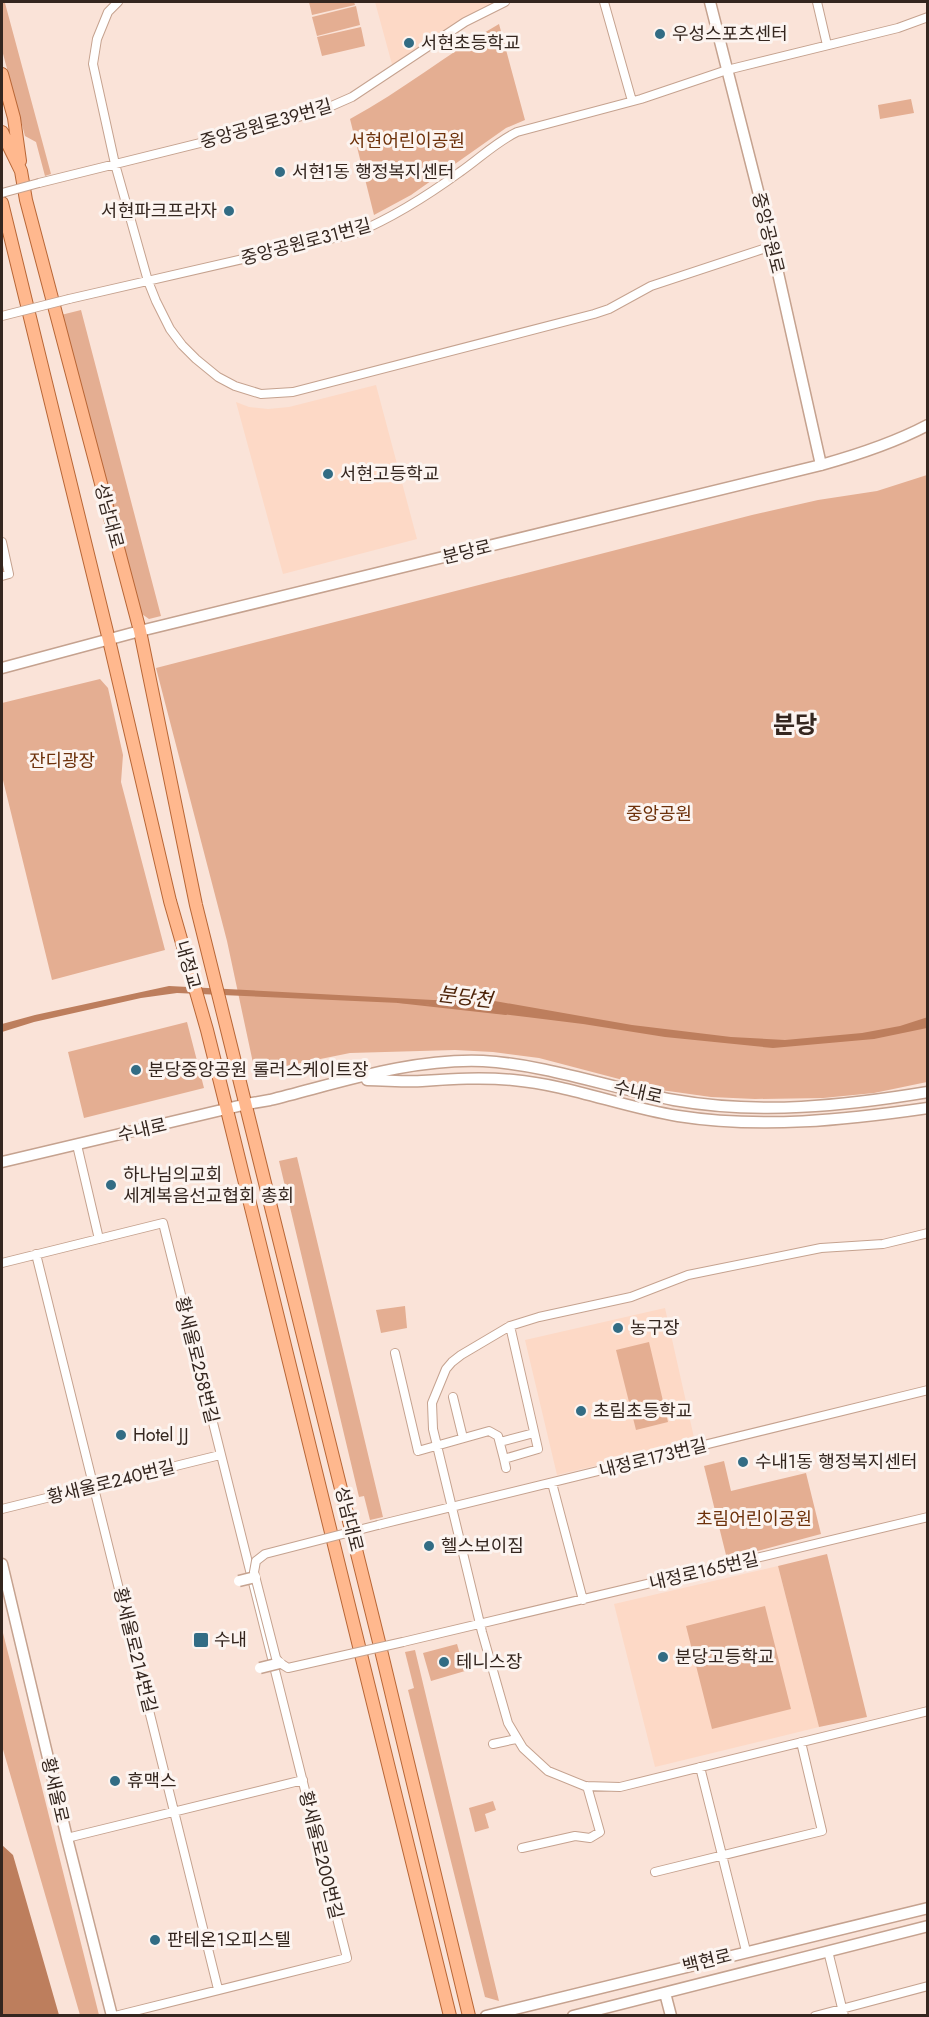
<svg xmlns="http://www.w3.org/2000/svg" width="929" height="2017" font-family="Jost,'Noto Sans KR',sans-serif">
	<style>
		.built { fill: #fdd9c6 }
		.green { fill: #e4ae92 }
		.water { fill: #bd7e5d }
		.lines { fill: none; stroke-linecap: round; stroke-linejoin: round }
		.stream { stroke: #bd7e5d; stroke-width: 2 }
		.street-casing { stroke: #c5a28f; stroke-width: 10 }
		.secondary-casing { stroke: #c5a28f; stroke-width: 13 }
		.primary-casing { stroke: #b86636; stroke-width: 14 }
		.street { stroke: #fff; stroke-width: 8 }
		.secondary { stroke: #fff; stroke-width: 10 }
		.primary { stroke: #ffb88e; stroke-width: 12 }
		.street-bridge-casing { stroke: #c5a28f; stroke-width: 10; stroke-linecap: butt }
		.secondary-bridge-casing { stroke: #c5a28f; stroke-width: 13; stroke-linecap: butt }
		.street-bridge { stroke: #fff; stroke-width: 8 }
		.secondary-bridge { stroke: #fff; stroke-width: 10 }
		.poi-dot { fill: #326c84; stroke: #fcf4f0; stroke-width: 2 }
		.labels { text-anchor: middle; stroke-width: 6; stroke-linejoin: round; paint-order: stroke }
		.poi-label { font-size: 18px; fill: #34261f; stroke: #fcf4f0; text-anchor: start }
		.street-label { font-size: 18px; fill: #34261f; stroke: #fcf4f0 }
		.park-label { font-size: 18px; fill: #6d310a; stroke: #fcf4f0 }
		.water-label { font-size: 20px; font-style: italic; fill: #4d2309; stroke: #fcf4f0 }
		.district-label { font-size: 24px; font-weight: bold; fill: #34261f; stroke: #fcf4f0 }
	</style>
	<rect width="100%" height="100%" fill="#fae3d8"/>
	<!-- built -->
	<path class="built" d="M 375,2 L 495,2 L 477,11 L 393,68 Z
		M 376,385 L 417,539 L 283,574 L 236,402 L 249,407 L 268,409 L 289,407 Z
		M 665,1308 L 695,1442 L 557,1475 L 525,1340 Z
		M 778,1566 L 819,1727 L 655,1767 L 614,1604 Z"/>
	<!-- green -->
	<path class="green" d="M 2,2 L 5,3 L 51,174 L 45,176 L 36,142 L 25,136 L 2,50 Z
		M 309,2 L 354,2 L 355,5 L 312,15 Z
		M 356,6 L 360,25 L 317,36 L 312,17 Z
		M 499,24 L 525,120 L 506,128 L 411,195 L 374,215 L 350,119 C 402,91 448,53 499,24 Z
		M 361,27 L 365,46 L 322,56 L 317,37 Z
		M 911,99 L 914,113 L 880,119 L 878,105 Z
		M 81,310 L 161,616 L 149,619 L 139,612 L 61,315 Z
		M 927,475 L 927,1082 L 874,1093 L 823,1098 L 755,1099 L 711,1097 L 661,1090 L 539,1058 L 493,1052 L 455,1050 L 350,1053 L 266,1070 L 253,1063 L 227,941 L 156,668 L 752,515 L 818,500 L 877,491 Z
		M 100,679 L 108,688 L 123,755 L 121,782 L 165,950 L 52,980 L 2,776 L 2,703 Z
		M 187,1022 L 204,1088 L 84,1118 L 68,1052 Z
		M 297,1157 L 383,1517 L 370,1520 L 364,1496 L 359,1497 L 279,1161 Z
		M 405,1306 L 407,1328 L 381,1333 L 376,1310 Z
		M 649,1342 L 668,1422 L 636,1430 L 616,1350 Z
		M 724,1461 L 731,1491 L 806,1473 L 821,1534 L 727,1559 L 704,1466 Z
		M 827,1554 L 867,1717 L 819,1727 L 778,1566 Z
		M 765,1606 L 791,1709 L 712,1729 L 686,1626 Z
		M 2,1629 L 99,2015 L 80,2015 L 2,1746 Z
		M 457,1644 L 465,1671 L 431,1681 L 423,1653 Z
		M 415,1650 L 499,2001 L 485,1997 L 408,1690 L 414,1688 L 405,1652 Z
		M 493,1801 L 496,1810 L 485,1814 L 489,1828 L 475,1832 L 469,1808 Z"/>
	<!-- water -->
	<path class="water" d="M 169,986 L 433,1000 L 489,1000 L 632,1025 L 731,1037 L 785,1040 L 862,1033 L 900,1026 L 928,1017 L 927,1028 L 874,1039 L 773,1048 L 665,1037 L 583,1024 L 422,1004 L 177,993 L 141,998 L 34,1022 L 2,1032 L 2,1024 L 35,1015 Z
		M 2,1845 L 13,1855 L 59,2015 L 2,2015 Z"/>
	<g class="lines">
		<!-- stream -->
		<path class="stream" d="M 398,1002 L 506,1014"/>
		<!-- street casing -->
		<g class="street-casing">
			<path id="street" d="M 118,2 L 108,12 L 97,39 L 93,64 L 115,164 L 148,281 L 156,301 L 170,329 L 182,345 L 196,359 L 218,377 L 235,386 L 261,394 L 293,392 L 594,314 L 609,309 L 651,286 L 772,246
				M 604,2 L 632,101
				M 817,2 L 827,45
				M 39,183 L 273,125 L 327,108 L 352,97 L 465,22 L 505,2
				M 69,299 L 356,233 C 394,217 427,196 460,172 C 479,159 496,142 517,132 L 641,99 L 727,70 L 898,28 L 928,17
				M 2,542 L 9,574 L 2,576
				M 77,1145 L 99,1239
				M 928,1233 L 883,1244 L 821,1248 L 688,1275 L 631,1297 L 539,1317 L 510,1326 L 461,1355 L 452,1362 L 446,1369 L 432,1403 L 433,1429 L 482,1632 L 508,1723 L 523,1748 L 548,1771 L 585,1786 L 620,1787 L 928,1711
				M 36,1254 L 218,1989
				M 2,1263 L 163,1223 L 347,1958 L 115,2016
				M 395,1353 L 418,1451 L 489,1431 L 498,1436 L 504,1459 L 538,1449 L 510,1326
				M 453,1397 L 463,1438
				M 500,1442 L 534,1433
				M 504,1459 L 506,1468
				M 552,1483 L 583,1600
				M 2,1509 L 220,1455
				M 378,1525 L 928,1390
				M 403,1642 L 928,1517
				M 493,1744 L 516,1739
				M 700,1767 L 746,1951
				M 67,1838 L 303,1780
				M 522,1848 L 575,1836 L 590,1838 L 600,1832 L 587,1786
				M 655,1872 L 822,1831 L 801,1742
				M 828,1951 L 844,2016
				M 815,2016 L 928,1986"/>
		</g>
		<!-- secondary casing -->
		<g class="secondary-casing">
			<path id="secondary" d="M 710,2 L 772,246 L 821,465
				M 2,668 L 140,631 L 821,465 C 857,455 894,443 928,425
				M 367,1080 C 385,1080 404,1082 422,1081 C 452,1079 482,1077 513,1080 C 569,1085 622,1107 678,1116 C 761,1129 845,1120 928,1108
				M 2,1162 L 247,1104 L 270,1100 C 339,1083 411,1058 483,1061 C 549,1065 610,1088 674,1100 C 759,1115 844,1106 928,1092
				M 2,1564 L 67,1838 L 112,2016
				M 665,1993 L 671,2016
				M 486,2016 L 928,1908
				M 573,2016 L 928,1926"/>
		</g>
		<!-- primary casing -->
		<g class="primary-casing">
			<path id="primary" d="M 2,74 L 14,118 L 20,161
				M 2,132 L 21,171 L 26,200 L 140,631 L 196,905 L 379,1642 L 469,2016
				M 2,203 L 109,640 L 170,901 L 207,1030 L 227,1110 L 450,2016"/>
		</g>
		<!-- street -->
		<use href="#street" class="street"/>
		<!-- secondary -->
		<use href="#secondary" class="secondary"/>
		<!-- primary -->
		<use href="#primary" class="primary"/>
		<!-- street-bridge casing -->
		<g class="street-bridge-casing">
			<path id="street-bridge" d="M 2,193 L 39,183
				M 2,316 L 69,299
				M 378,1525 L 265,1554 L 256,1561 L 254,1572 L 276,1658 L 280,1663 L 288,1668 L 403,1642"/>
		</g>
		<!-- secondary-bridge casing -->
		<g class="secondary-bridge-casing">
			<path id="secondary-bridge" d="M 239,1581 L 255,1577
				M 260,1668 L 280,1663"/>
		</g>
		<!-- street-bridge -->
		<use href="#street-bridge" class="street-bridge"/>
		<!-- secondary-bridge -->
		<use href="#secondary-bridge" class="secondary-bridge"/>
	</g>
	<!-- markers -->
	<g class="poi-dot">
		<circle cx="660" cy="34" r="6"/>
		<circle cx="409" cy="43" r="6"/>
		<circle cx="280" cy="172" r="6"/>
		<circle cx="229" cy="211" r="6"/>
		<circle cx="328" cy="474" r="6"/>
		<circle cx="136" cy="1070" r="6"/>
		<circle cx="111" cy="1185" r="6"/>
		<circle cx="618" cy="1328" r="6"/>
		<circle cx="581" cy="1411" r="6"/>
		<circle cx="121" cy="1435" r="6"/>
		<circle cx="743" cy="1462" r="6"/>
		<circle cx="429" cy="1546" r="6"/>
		<rect x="193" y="1632" width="16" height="16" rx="3"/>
		<circle cx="663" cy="1657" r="6"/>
		<circle cx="444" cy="1662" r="6"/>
		<circle cx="115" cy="1781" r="6"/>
		<circle cx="155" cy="1940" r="6"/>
	</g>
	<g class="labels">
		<!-- poi labels -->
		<g class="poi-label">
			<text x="672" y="40">우성스포츠센터</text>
			<text x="421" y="49">서현초등학교</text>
			<text x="292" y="178">서현1동 행정복지센터</text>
			<text x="217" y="217" text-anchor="end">서현파크프라자</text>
			<text x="340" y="480">서현고등학교</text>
			<text x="148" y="1076">분당중앙공원 롤러스케이트장</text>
			<text x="123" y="1181">하나님의교회<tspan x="123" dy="21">세계복음선교협회 총회</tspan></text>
			<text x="630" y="1334">농구장</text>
			<text x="593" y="1417">초림초등학교</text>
			<text x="133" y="1441">Hotel JJ</text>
			<text x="755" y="1468">수내1동 행정복지센터</text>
			<text x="441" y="1552">헬스보이짐</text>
			<text x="214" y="1646">수내</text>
			<text x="675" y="1663">분당고등학교</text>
			<text x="456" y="1668">테니스장</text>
			<text x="127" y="1787">휴맥스</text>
			<text x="167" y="1946">판테온1오피스텔</text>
		</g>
		<!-- street labels -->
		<g class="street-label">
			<text transform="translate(266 124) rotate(-16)" y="6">중앙공원로39번길</text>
			<text transform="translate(768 233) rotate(76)" y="6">중앙공원로</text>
			<text transform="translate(306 242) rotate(-15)" y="6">중앙공원로31번길</text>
			<text transform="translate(109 516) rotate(75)" y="6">성남대로</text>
			<text transform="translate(467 552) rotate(-14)" y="6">분당로</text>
			<text transform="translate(188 965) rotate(74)" y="6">내정교</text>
			<text transform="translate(638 1092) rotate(13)" y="6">수내로</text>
			<text transform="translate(142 1130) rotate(-13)" y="6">수내로</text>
			<text transform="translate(197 1360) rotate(76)" y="6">황새울로258번길</text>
			<text transform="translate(653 1458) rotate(-14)" y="6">내정로173번길</text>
			<text transform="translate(111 1482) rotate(-14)" y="6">황새울로240번길</text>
			<text transform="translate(349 1519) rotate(76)" y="6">성남대로</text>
			<text transform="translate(704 1571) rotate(-13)" y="6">내정로165번길</text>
			<text transform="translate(135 1650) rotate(76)" y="6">황새울로214번길</text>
			<text transform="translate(55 1790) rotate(77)" y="6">황새울로</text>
			<text transform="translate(321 1855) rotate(76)" y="6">황새울로200번길</text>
			<text transform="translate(707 1961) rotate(-14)" y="6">백현로</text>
		</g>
		<!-- park labels -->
		<g class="park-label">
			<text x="407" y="147">서현어린이공원</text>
			<text x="62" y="767">잔디광장</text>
			<text x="659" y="820">중앙공원</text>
			<text x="754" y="1525">초림어린이공원</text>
		</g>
		<!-- water labels -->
		<g class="water-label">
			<text transform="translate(465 997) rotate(7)" y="7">분당천</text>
		</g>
		<!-- district labels -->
		<g class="district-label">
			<text x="795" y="733">분당</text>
		</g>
	</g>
	<!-- border -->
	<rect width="929" height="2017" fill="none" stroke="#34261f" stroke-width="6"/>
</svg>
